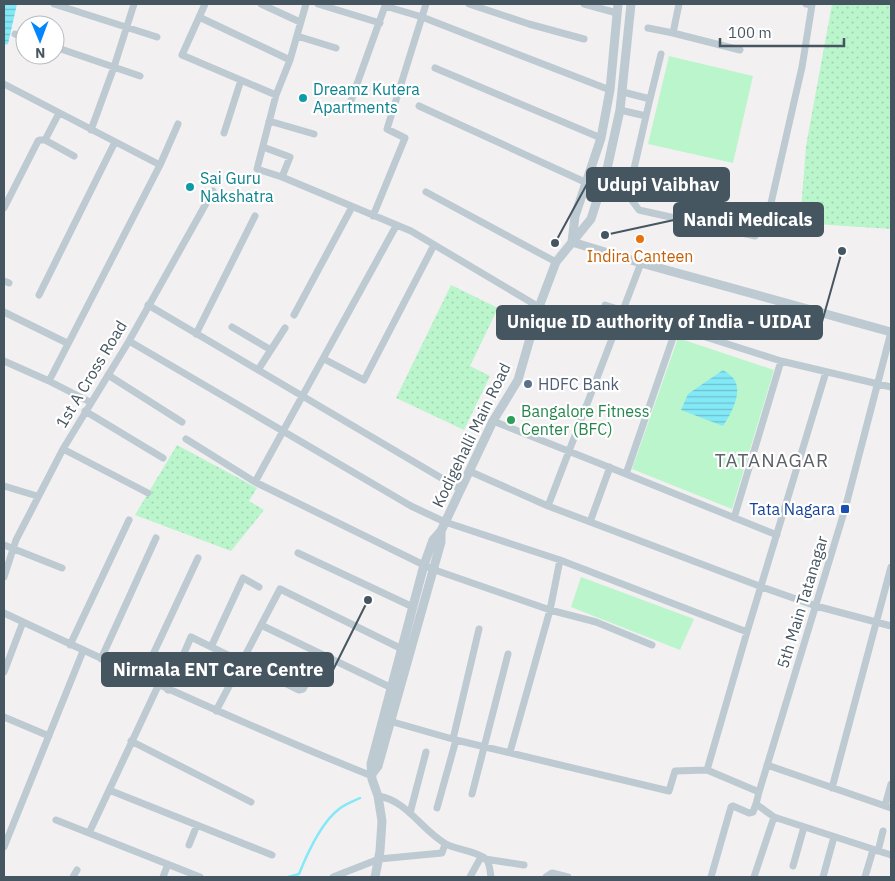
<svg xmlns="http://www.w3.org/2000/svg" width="895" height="881" font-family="'IBM Plex Sans',sans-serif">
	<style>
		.grass { fill: url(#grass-dots) }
		.park { fill: #bbf5cc }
		.water { fill: url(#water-rules) }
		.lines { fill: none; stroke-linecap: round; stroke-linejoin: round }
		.stream { stroke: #83e9f7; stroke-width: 2.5 }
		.minor { stroke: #bdcad2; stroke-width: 7 }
		.tertiary { stroke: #bdcad2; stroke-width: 9 }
		.culture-dot { fill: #0f9aa8; stroke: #fff; stroke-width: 2 }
		.food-dot { fill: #e8710a; stroke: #fff; stroke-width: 2 }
		.service-dot { fill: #5c6f8a; stroke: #fff; stroke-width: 2 }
		.leisure-dot { fill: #2e9e5b; stroke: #fff; stroke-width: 2 }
		.transit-dot { fill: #1a4fb4; stroke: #fff; stroke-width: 2 }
		.labels { text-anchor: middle; stroke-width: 4.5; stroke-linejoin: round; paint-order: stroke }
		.culture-label { font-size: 16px; fill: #0d838f; stroke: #fff; text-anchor: start }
		.food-label { font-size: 16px; fill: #c56008; stroke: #fff }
		.street-label { font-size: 16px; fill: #465661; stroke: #fff }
		.service-label { font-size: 16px; fill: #4e5e75; stroke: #fff; text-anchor: start }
		.leisure-label { font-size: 16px; fill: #27864d; stroke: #fff; text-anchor: start }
		.transit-label { font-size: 16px; fill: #164399; stroke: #fff; text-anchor: end }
		.quarter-label { font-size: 19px; letter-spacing: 1px; fill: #5c6267; stroke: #fff }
		.leader { fill: none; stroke: #465661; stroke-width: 2 }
		.callout-dot { fill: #465661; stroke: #fff; stroke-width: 2 }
		.callout { fill: #465661; stroke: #465661; stroke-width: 2 }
		.callout-label { font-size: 18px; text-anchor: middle; font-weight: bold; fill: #fff }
	</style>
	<defs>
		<pattern id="grass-dots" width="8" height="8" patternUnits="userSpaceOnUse" patternTransform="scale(1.25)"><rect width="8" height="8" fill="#bbf5cc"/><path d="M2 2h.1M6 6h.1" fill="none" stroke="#a2d4b2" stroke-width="1.8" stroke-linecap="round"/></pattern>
		<pattern id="water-rules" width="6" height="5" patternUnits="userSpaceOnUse" patternTransform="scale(1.25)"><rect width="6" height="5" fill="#83e9f7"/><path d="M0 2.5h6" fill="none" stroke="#6dc0cb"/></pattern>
	</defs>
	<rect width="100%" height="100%" fill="#f3f0f1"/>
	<!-- grass -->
	<path class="grass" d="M 832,4 L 891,4 L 891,229 L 800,223 L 806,146 Z
		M 451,285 L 498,308 L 470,366 L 490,376 L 464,430 L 396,398 Z
		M 177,445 L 257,488 L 249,501 L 264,510 L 231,551 L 135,515 Z"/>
	<!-- park -->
	<path class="park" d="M 669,56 L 753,76 L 733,163 L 648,144 Z
		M 678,338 L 774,370 L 732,509 L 632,469 Z
		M 581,577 L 694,619 L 680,650 L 571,607 Z"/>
	<!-- water -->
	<path class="water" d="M 4,4 L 17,4 L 8,44 L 4,45 Z
		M 723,370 C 726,372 731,375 733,378 C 744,391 731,414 723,426 L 681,410 L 688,394 Z"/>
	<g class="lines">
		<!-- stream -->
		<path class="stream" d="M 288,877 L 299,874 C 307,854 322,822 339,809 C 345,804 354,801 360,798"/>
		<!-- minor -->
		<path class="minor" d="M 54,4 L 157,37
			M 205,4 L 182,55 L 276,95
			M 261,4 L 300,22
			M 306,4 L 290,60 L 276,95 L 257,169 L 282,177 L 411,231 L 539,307
			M 318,4 L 380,23
			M 469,4 L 529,24 L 584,39
			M 584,4 L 617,13
			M 199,17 L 290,60
			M 648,28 L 673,33 L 679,4
			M 673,33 L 740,50
			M 15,34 L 25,38
			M 297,36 L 336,48
			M 55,47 L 140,76
			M 435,68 L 601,138
			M 4,84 L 160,165
			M 650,99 L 661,54
			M 419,106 L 587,183
			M 348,109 L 385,6 L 422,17 L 610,90
			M 620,110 L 646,116 L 650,99 L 623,92
			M 646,116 L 628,195 L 639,210 L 755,236 L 766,225 L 802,67 L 812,5 L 806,4
			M 269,121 L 314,134
			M 91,130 L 114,67 L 134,4
			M 224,133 L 241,80
			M 45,140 L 74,156
			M 263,147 L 290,157 L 282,177
			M 426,192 L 556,262
			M 4,208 L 38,141 L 40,140 L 45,140 L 59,113
			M 373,216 L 405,138 L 387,129 L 426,4
			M 4,281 L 9,283
			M 39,295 L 115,142
			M 148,305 L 460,489
			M 605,305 L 781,361 L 891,387
			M 4,312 L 67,343
			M 294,315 L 352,207
			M 232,327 L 271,350
			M 676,329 L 626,474 L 777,535
			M 196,334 L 255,216
			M 129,341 L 411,506 L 445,522 L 560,560 L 747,632
			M 324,359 L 364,380 L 434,245
			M 4,361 L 49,381 L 90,402
			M 258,370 L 285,328
			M 108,375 L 182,422
			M 49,381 L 160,165 L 178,124
			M 85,411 L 163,458
			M 493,421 L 626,474
			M 186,439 L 255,482 L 396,226
			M 63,449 L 148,493
			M 469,471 L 548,506 L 641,263
			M 255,482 L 432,569 L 550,610 L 596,622 L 652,645
			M 4,486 L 37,496
			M 548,506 L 762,587 L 816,606 L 891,626
			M 734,518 L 781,361
			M 590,522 L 610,467
			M 4,545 L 62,568
			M 298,553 L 413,607
			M 4,577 L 16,540 L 63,449 L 129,341 L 213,191
			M 4,613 C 125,670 247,726 372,776
			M 261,625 L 396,690
			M 70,645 L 129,520
			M 211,647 L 243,578 L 259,587
			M 101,659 L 156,538
			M 4,672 L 23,622
			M 142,678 L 198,558
			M 168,690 L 191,637 L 299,690 L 303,689 L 322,655
			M 216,711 L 280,589 L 402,649
			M 4,717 L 49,736
			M 386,720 L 456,740 L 669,791 L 675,771 L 707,770 L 747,632 L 826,372
			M 453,739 L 479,629
			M 131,741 L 251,802
			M 510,752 L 550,610 L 560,560
			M 767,765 L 891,808
			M 707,770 L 759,792 L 756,804 L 774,817 L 891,855
			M 832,788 L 891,567
			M 109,790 L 272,855
			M 759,792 L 845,509 L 891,332
			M 472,794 L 508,654
			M 378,796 C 407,800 422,831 446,844 C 457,850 477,851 486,859 C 490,863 490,872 491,877
			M 885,806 L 891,784
			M 437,808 L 456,740
			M 410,813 L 426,752
			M 56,820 L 200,877
			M 89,833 L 158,686
			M 189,845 L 197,825
			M 4,847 L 83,651
			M 878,851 L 883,831
			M 485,859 L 524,865
			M 793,866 L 804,827
			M 73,877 L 77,870
			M 163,877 L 168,864
			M 333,877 L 379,859 L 442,853 L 445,844
			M 470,877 L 481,857
			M 546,877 L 552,873 L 568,877
			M 711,877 L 731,807 L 733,806 L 749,813 L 753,812 L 756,804
			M 754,877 L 774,817
			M 823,877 L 834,837
			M 865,877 L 873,850"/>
		<!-- tertiary -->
		<path class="tertiary" d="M 572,242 L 641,263 L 891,332
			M 572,242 L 575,216 L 601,138 L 610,90 L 618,4
			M 372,774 L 378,766 L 441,542 L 441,531
			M 375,877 L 380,851 L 382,821 L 378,796 L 372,779 L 371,764 L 424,565 L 433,540 L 441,531 L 493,421 L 518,380 L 539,307 L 556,262 L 591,219 L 607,169 L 620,110 L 631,4"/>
	</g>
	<!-- markers -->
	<g class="culture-dot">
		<circle cx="303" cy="98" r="5"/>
		<circle cx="190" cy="187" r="5"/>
	</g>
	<circle class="food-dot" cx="640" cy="239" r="5"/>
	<circle class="service-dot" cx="528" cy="384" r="5"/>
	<circle class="leisure-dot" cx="511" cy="420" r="5"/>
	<rect class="transit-dot" x="840" y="504" width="10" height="10" rx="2.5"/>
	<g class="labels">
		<!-- culture labels -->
		<g class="culture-label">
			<text x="313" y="95">Dreamz Kutera<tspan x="313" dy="18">Apartments</tspan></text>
			<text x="200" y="184">Sai Guru<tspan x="200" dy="18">Nakshatra</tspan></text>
		</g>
		<!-- food labels -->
		<g class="food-label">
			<text x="640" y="262">Indira Canteen</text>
		</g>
		<!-- street labels -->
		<g class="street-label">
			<text transform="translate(91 374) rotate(-59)" y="6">1st A Cross Road</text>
			<text transform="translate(471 435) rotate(-64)" y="6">Kodigehalli Main Road</text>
			<text transform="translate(802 602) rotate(-73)" y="6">5th Main Tatanagar</text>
		</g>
		<!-- service labels -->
		<g class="service-label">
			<text x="538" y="390">HDFC Bank</text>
		</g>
		<!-- leisure labels -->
		<g class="leisure-label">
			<text x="521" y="417">Bangalore Fitness<tspan x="521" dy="18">Center (BFC)</tspan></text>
		</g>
		<!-- transit labels -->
		<g class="transit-label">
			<text x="835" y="515">Tata Nagara</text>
		</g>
		<!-- quarter labels -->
		<g class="quarter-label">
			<text x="772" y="467">TATANAGAR</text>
		</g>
	</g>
	<!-- callouts -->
	<path class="leader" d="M555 243L587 184M605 235L674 220M842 251L822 322M368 600L333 670"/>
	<g class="callout-dot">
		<circle cx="555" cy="243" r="5"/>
		<circle cx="605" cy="235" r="5"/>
		<circle cx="842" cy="251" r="5"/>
		<circle cx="368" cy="600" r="5"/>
	</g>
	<g class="callout">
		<rect x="587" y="168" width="142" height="33" rx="5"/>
		<rect x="674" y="203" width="149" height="33" rx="5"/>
		<rect x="497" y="306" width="325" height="33" rx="5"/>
		<rect x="102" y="653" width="231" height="33" rx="5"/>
	</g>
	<g class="callout-label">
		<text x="658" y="191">Udupi Vaibhav</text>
		<text x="748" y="226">Nandi Medicals</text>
		<text x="659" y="328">Unique ID authority of India - UIDAI</text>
		<text x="218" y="676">Nirmala ENT Care Centre</text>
	</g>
	<!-- border -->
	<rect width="895" height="881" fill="none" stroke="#465661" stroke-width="10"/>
	<!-- north arrow -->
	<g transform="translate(40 40) rotate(179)"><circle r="24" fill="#ffffff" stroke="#b5bbc0"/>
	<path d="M0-4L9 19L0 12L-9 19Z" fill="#0386fb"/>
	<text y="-8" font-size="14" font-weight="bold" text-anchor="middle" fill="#465661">N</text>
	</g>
	<!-- scale -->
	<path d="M720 38v8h124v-8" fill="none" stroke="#465661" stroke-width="2.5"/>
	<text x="728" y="38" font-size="15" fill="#465661" stroke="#ffffff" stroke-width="4" paint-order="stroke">100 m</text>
</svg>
